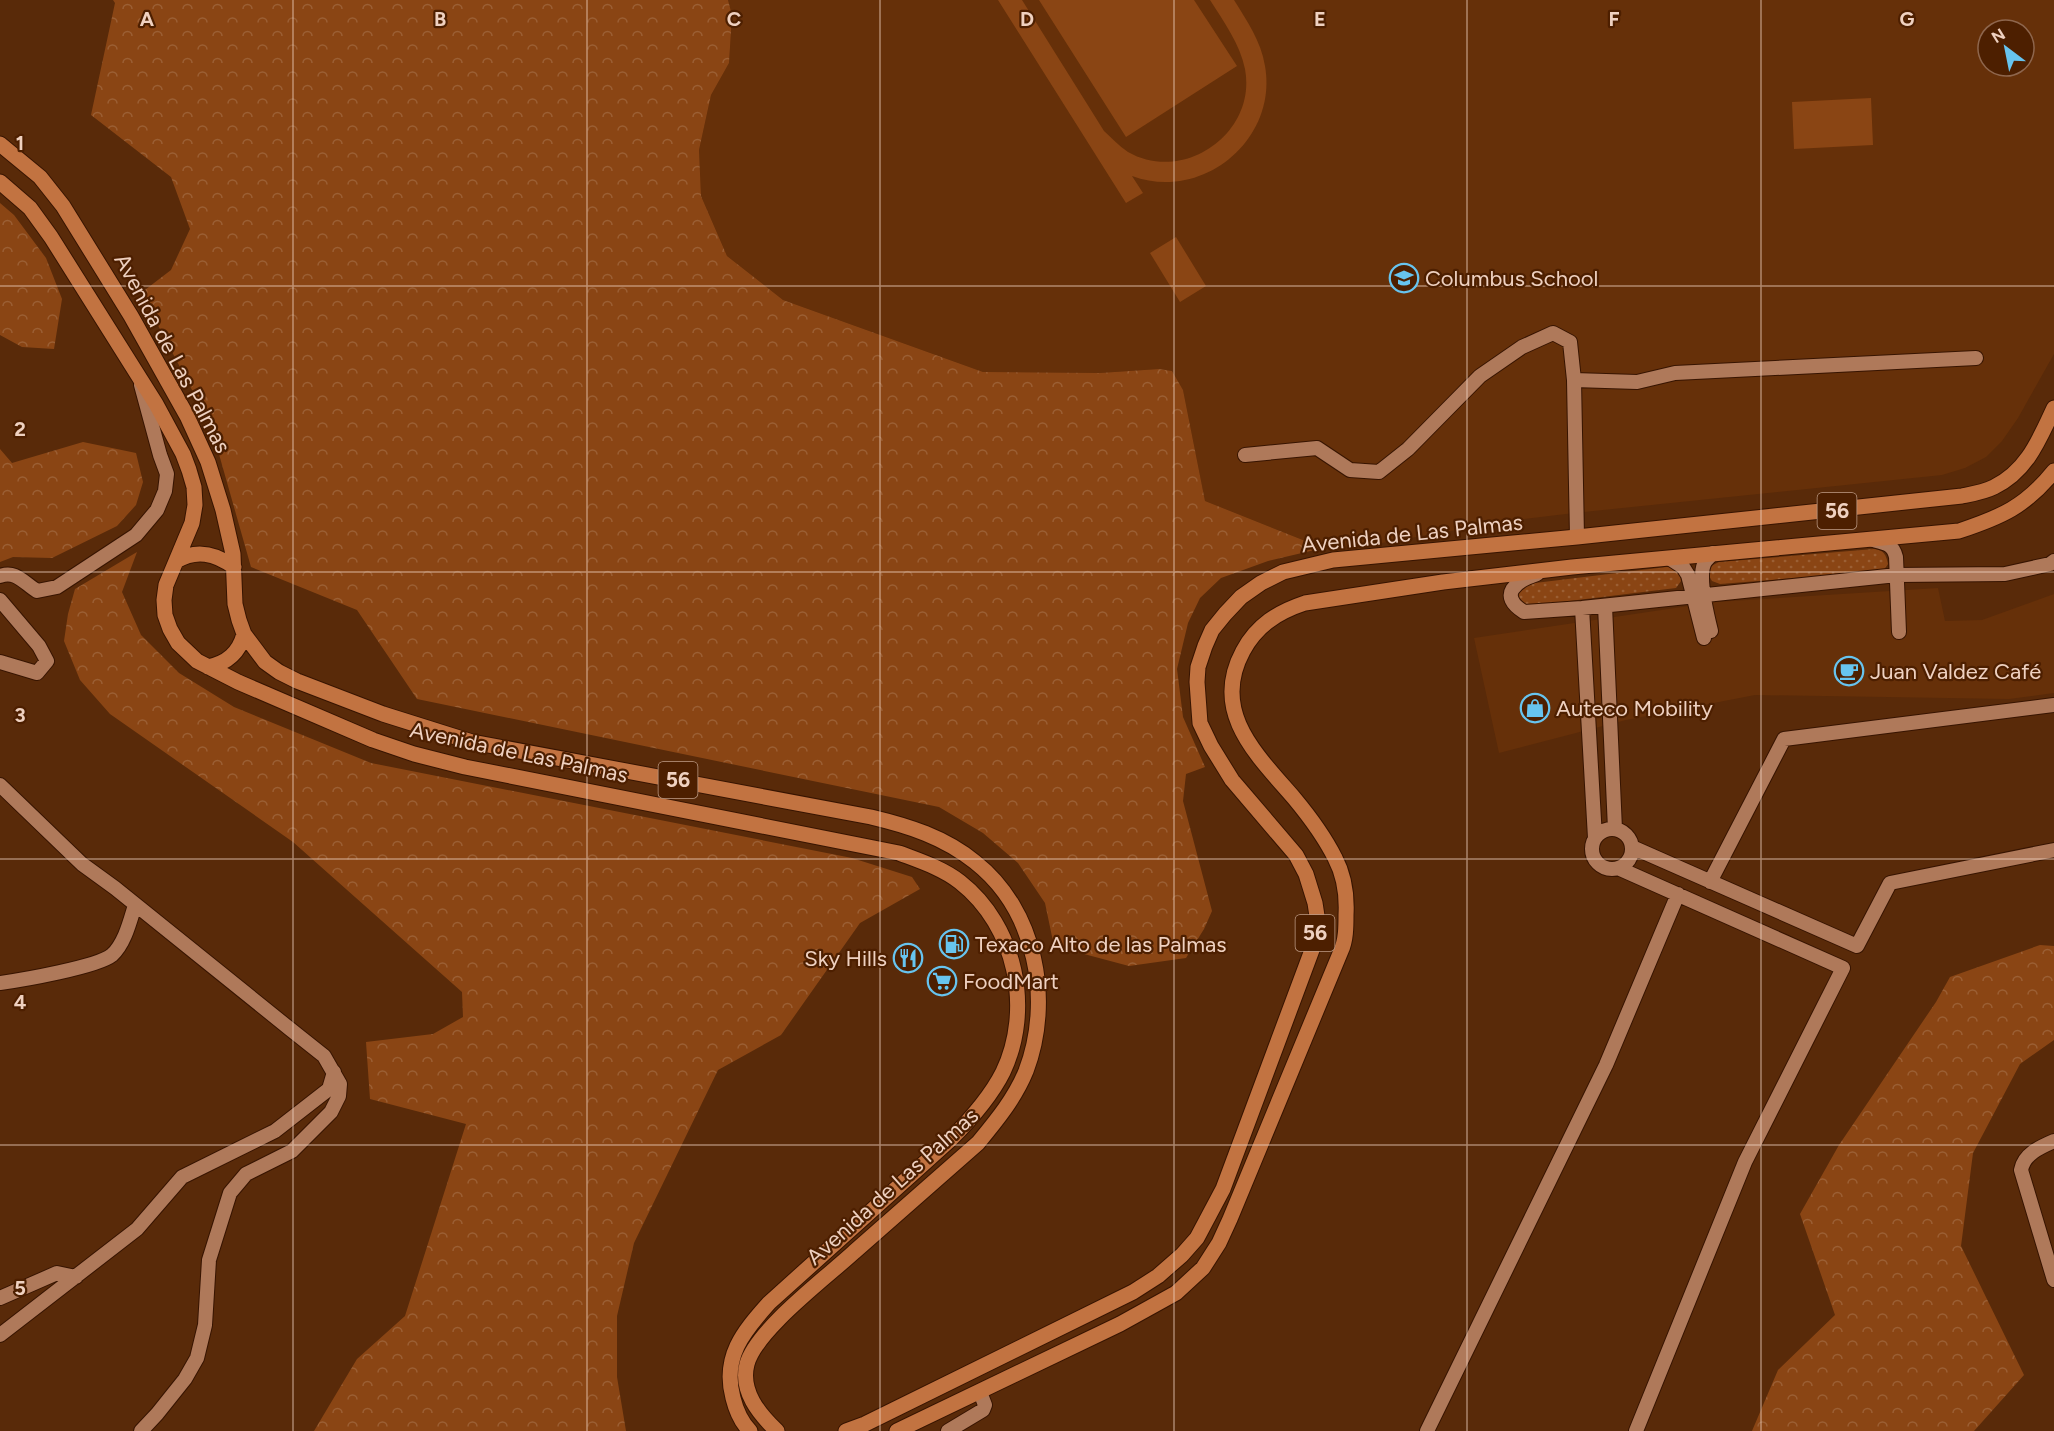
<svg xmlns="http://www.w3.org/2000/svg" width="2054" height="1431" font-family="Figtree,sans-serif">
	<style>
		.built { fill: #663009; fill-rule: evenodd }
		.grass { fill: url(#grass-dots) }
		.forest { fill: url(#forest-crowns) }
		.garden { fill: #8a4514 }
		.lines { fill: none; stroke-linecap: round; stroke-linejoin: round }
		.minor-casing { stroke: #371400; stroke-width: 16 }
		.major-casing { stroke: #371400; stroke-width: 17 }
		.minor { stroke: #af795a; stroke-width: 14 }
		.major { stroke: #c27341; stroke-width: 15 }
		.grid { fill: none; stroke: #efd1c0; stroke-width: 1.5; stroke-opacity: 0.55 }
		.labels { text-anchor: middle; stroke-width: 4.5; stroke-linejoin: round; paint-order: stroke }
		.shield { fill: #4d1f00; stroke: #be9c86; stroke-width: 1.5 }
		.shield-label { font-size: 21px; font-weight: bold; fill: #efd1c0 }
		.poi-label { font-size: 22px; fill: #efd1c0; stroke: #4d1f00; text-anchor: start }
		.street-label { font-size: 22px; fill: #efd1c0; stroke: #4d1f00 }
		.grid-label { font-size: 20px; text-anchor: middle; font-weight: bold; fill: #efd1c0; stroke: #4d1f00; stroke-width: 4.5; stroke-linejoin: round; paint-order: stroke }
	</style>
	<defs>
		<pattern id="grass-dots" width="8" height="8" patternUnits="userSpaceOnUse" patternTransform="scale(1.5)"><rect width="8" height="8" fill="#8a4514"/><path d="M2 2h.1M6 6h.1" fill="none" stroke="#9b5f34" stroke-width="1.8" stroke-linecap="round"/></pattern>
		<pattern id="forest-crowns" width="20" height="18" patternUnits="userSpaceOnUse" patternTransform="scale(1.5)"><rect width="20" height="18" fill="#8a4514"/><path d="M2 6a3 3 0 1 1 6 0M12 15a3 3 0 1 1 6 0" fill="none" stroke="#9b5f34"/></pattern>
	</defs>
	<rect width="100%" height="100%" fill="#592a09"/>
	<!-- built -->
	<path class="built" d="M 728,0 L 2054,0 L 2054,354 L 2018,418 L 2002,441 L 1986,457 L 1965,468 L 1942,475 L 1574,513 L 1508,521 L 1370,545 L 1323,548 L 1205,501 L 1183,390 L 1172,371 L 1159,369 L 1100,373 L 983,372 L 783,300 L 727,256 L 701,196 L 699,150 L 711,95 L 729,63 L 732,15 ZM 1988,30 L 2024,30 L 2024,66 L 1988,66 Z
		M 1938,588 L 1945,621 L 1982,620 L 2054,594 L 2054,693 L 2009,699 L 1755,695 L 1626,720 L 1499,753 L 1474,638 L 1715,602 Z"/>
	<!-- grass -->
	<path class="grass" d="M 1874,549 C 1884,550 1886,555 1888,564 L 1883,571 L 1720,584 L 1712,581 L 1708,574 L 1711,566 L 1719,562 Z
		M 1666,567 L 1671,567 L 1679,572 L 1681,581 L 1676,588 L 1528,606 L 1517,601 L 1517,592 L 1527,584 Z"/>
	<!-- forest -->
	<path class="forest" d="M 113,0 L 728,0 L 732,15 L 729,63 L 711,95 L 699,150 L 701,196 L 727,256 L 783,300 L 983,372 L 1100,373 L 1159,369 L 1172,371 L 1183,390 L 1205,501 L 1323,548 L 1268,561 L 1221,578 L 1200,598 L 1188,623 L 1177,669 L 1183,717 L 1205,767 L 1186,774 L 1183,801 L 1212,911 L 1204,929 L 1186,958 L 1129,966 L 1054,946 L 1045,903 L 1018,863 L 983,833 L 939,807 L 417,699 L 357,610 L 251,567 L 211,426 L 141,293 L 171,270 L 190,229 L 171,177 L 91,115 L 115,3 Z
		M 0,203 L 14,215 L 46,258 L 62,299 L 54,349 L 22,347 L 0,335 Z
		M 83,442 L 136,453 L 143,482 L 136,505 L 117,526 L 52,558 L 13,557 L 0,562 L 0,449 L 12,463 Z
		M 137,552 L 122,592 L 141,635 L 179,673 L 234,707 L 371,763 L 852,858 L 912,877 L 920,889 L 860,923 L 781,1035 L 718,1070 L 634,1243 L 617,1316 L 617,1377 L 626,1431 L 314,1431 L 357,1359 L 405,1316 L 466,1124 L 370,1099 L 366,1042 L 433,1034 L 463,1017 L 462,992 L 293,842 L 110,714 L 80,680 L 64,641 L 68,614 L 75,589 Z
		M 2040,945 L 2054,946 L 2054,1040 L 2020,1064 L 1973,1153 L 1961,1246 L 2024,1375 L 1974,1431 L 1752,1431 L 1778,1370 L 1835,1315 L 1800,1214 L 1839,1145 L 1936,1002 L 1950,977 Z"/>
	<!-- garden -->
	<path class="garden" d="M 998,0 L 1022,0 L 1104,131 C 1112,138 1119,146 1128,152 C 1184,184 1257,133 1245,69 C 1240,44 1224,22 1210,0 L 1234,0 C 1247,21 1261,41 1265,66 C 1278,140 1202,202 1132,176 L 1143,193 L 1126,203 Z
		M 1039,0 L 1194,0 L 1237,66 L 1126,137 Z
		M 1871,98 L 1873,145 L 1794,149 L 1792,102 Z
		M 1176,237 L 1206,286 L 1180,302 L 1150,253 Z"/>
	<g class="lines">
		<!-- minor casing -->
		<g class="minor-casing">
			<path id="minor" d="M 1245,455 L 1317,448 L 1350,470 L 1379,472 L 1408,449 L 1480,376 L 1522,347 L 1553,333 L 1570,342 L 1574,380
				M 1577,537 L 1574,380 L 1637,382 L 1675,373 L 1976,358
				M 1873,540 C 1885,543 1893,544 1896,557 L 1899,632
				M 1669,558 L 1683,567 L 1688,575 L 1704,638
				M 1537,574 C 1516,581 1497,595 1524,612 L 1582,608 L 1897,575 L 2005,574 L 2050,564 L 2054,561
				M 0,576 C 16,570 24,583 37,591 L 57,587 L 136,535 L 157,510 L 165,491 L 167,474 L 160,455 L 141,385
				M 0,600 L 39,646 L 47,661 L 37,673 L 0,662
				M 1605,606 L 1615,829
				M 1582,608 L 1595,838
				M 1711,631 C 1707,615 1698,579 1704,564 C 1706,559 1710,557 1713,553
				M 0,785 L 82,864 L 115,888 L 290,1029 L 324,1056 L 340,1084 L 339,1096 L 331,1112 L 292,1151 L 246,1174 L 230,1193 L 209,1260 L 205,1325 L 197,1358 L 185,1379 L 157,1414 L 141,1431
				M1592 849a20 20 0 1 1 40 0a20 20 0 1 1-40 0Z
				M 1632,847 L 1857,946 L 1890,883 L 2054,850
				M 1618,868 L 1843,968 L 1745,1162 L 1636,1431
				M 1710,882 L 1784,739 L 2054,705
				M 0,983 C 22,980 97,967 112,955 C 125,943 130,921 135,905
				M 2054,1141 C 2040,1147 2024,1154 2021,1170 L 2054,1280
				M 0,1298 L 57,1273 L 76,1277
				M 0,1335 L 137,1229 L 182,1177 L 275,1131 L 329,1089 L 334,1072
				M 948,1431 L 983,1410 L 985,1405 L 980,1392
				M 1427,1431 L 1606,1065 L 1678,894"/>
		</g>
		<!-- major casing -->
		<g class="major-casing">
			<path id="major" d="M 0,144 L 40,177 L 63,206 L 131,316 L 187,416 L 208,462 L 223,510 L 233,554 L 235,604 L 239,620 L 244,634 L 265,662 L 279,672 L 297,681 L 383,714 L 472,742 L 871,817 C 909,826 944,837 975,862 C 1036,910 1053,1000 1026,1071 C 1015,1098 997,1120 978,1143 C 937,1179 895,1216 854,1252 C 827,1277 756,1330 747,1364 C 740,1391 759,1414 777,1431
				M 0,182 L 30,208 L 51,237 L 156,404 L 183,454 L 189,470 L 194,487 L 195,505 L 192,523 L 166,585 L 164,600 L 165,615 L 170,629 L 178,643 L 197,661 L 238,682 L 373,740 L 414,754 L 465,767 L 899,853 C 920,861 942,868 960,882 C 1016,926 1033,1009 1003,1072 C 990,1098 970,1120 950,1140 L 769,1303 C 743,1332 722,1357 733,1398 C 736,1410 741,1422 750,1431
				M 176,561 C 196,549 215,553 234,567
				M 208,667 C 227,663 239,653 244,634
				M 846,1431 L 865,1424 L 1133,1292 L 1158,1276 L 1182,1255 L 1197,1238 L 1223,1189 L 1312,950 L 1317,916 L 1315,903 L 1306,874 L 1296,855 L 1232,780 L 1211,746 L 1200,723 L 1197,682 L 1198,667 L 1205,646 L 1212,630 L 1225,614 L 1241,597 L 1261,583 L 1283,572 L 1333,560 L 1577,537 L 1962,496 C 1972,494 1984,492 1994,487 C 2027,471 2039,440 2054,408
				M 897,1431 L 1120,1324 L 1176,1293 L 1203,1268 L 1219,1243 L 1230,1219 L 1341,951 C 1346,940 1346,927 1346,915 C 1347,896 1344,875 1335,858 C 1324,836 1309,816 1294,798 C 1257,755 1210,712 1243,651 C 1257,625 1278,612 1305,603 L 1443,582 L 1572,567 L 1959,531 C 2001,517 2025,507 2054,471"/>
		</g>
		<!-- minor -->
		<use href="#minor" class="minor"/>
		<!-- major -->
		<use href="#major" class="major"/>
	</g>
	<!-- grid -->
	<path class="grid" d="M 293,0 L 293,1431M 587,0 L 587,1431M 880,0 L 880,1431M 1174,0 L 1174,1431M 1467,0 L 1467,1431M 1761,0 L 1761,1431M 0,286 L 2054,286M 0,572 L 2054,572M 0,859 L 2054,859M 0,1145 L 2054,1145"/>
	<!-- icons -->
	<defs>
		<g id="school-ring" transform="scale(1.5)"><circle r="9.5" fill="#4d1f00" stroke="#67c4ef" stroke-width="1.5"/><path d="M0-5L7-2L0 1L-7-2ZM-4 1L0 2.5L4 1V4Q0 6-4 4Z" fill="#67c4ef"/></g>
		<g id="cafe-ring" transform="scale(1.5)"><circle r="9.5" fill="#4d1f00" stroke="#67c4ef" stroke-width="1.5"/><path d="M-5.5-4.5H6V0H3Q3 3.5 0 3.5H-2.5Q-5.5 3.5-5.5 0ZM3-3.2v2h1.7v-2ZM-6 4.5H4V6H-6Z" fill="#67c4ef"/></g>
		<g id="shop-ring" transform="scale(1.5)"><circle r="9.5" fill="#4d1f00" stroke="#67c4ef" stroke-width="1.5"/><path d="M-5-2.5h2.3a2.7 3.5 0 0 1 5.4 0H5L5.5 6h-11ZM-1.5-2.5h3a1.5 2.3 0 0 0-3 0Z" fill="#67c4ef"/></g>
		<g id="fuel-ring" transform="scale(1.5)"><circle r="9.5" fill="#4d1f00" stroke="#67c4ef" stroke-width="1.5"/><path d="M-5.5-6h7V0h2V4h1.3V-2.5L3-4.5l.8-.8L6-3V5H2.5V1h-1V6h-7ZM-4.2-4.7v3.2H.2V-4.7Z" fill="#67c4ef"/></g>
		<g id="restaurant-ring" transform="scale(1.5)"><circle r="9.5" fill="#4d1f00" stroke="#67c4ef" stroke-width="1.5"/><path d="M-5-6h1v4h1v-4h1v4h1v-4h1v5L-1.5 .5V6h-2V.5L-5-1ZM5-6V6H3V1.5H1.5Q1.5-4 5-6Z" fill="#67c4ef"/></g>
		<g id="supermarket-ring" transform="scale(1.5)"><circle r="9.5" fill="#4d1f00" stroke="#67c4ef" stroke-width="1.5"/><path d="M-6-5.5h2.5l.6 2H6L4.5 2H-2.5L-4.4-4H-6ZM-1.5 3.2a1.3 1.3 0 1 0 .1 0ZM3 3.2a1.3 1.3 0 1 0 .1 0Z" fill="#67c4ef"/></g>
	</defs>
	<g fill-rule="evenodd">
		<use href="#school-ring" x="1404" y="278"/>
		<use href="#cafe-ring" x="1849" y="671"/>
		<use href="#shop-ring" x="1535" y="708"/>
		<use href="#fuel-ring" x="954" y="944"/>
		<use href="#restaurant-ring" x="908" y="958"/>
		<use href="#supermarket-ring" x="942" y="981"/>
	</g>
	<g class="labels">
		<!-- shield labels -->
		<g class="shield">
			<rect x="1817.5" y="493" width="39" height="36" rx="4.5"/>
			<rect x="658.5" y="762" width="39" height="36" rx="4.5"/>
			<rect x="1295.5" y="915" width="39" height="36" rx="4.5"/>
		</g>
		<g class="shield-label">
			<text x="1837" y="518">56</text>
			<text x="678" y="787">56</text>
			<text x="1315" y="940">56</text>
		</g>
		<!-- poi labels -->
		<g class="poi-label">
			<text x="1425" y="286">Columbus School</text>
			<text x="1870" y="679">Juan Valdez Café</text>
			<text x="1556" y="716">Auteco Mobility</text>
			<text x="975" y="952">Texaco Alto de las Palmas</text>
			<text x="887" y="966" text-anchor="end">Sky Hills</text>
			<text x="963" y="989">FoodMart</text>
		</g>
		<!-- street labels -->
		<g class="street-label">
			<text transform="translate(173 353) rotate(62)" y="8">Avenida de Las Palmas</text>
			<text transform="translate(1412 533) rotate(-6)" y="8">Avenida de Las Palmas</text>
			<text transform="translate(519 752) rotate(12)" y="8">Avenida de Las Palmas</text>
			<text transform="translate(892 1186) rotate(-42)" y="8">Avenida de Las Palmas</text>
		</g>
	</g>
	<g class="grid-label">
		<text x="147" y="26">A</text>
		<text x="440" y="26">B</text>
		<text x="734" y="26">C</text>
		<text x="1027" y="26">D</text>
		<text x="1320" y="26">E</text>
		<text x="1614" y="26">F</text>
		<text x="1907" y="26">G</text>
		<text x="20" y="150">1</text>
		<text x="20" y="436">2</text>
		<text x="20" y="722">3</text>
		<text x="20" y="1009">4</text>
		<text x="20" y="1295">5</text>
	</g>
	<!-- north arrow -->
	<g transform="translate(2006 48) rotate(328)"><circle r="28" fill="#4d1f00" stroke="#8e664d" stroke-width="1.5"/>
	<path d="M0-4.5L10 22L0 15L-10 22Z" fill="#67c4ef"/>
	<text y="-9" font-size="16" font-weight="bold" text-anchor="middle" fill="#efd1c0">N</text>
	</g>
</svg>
